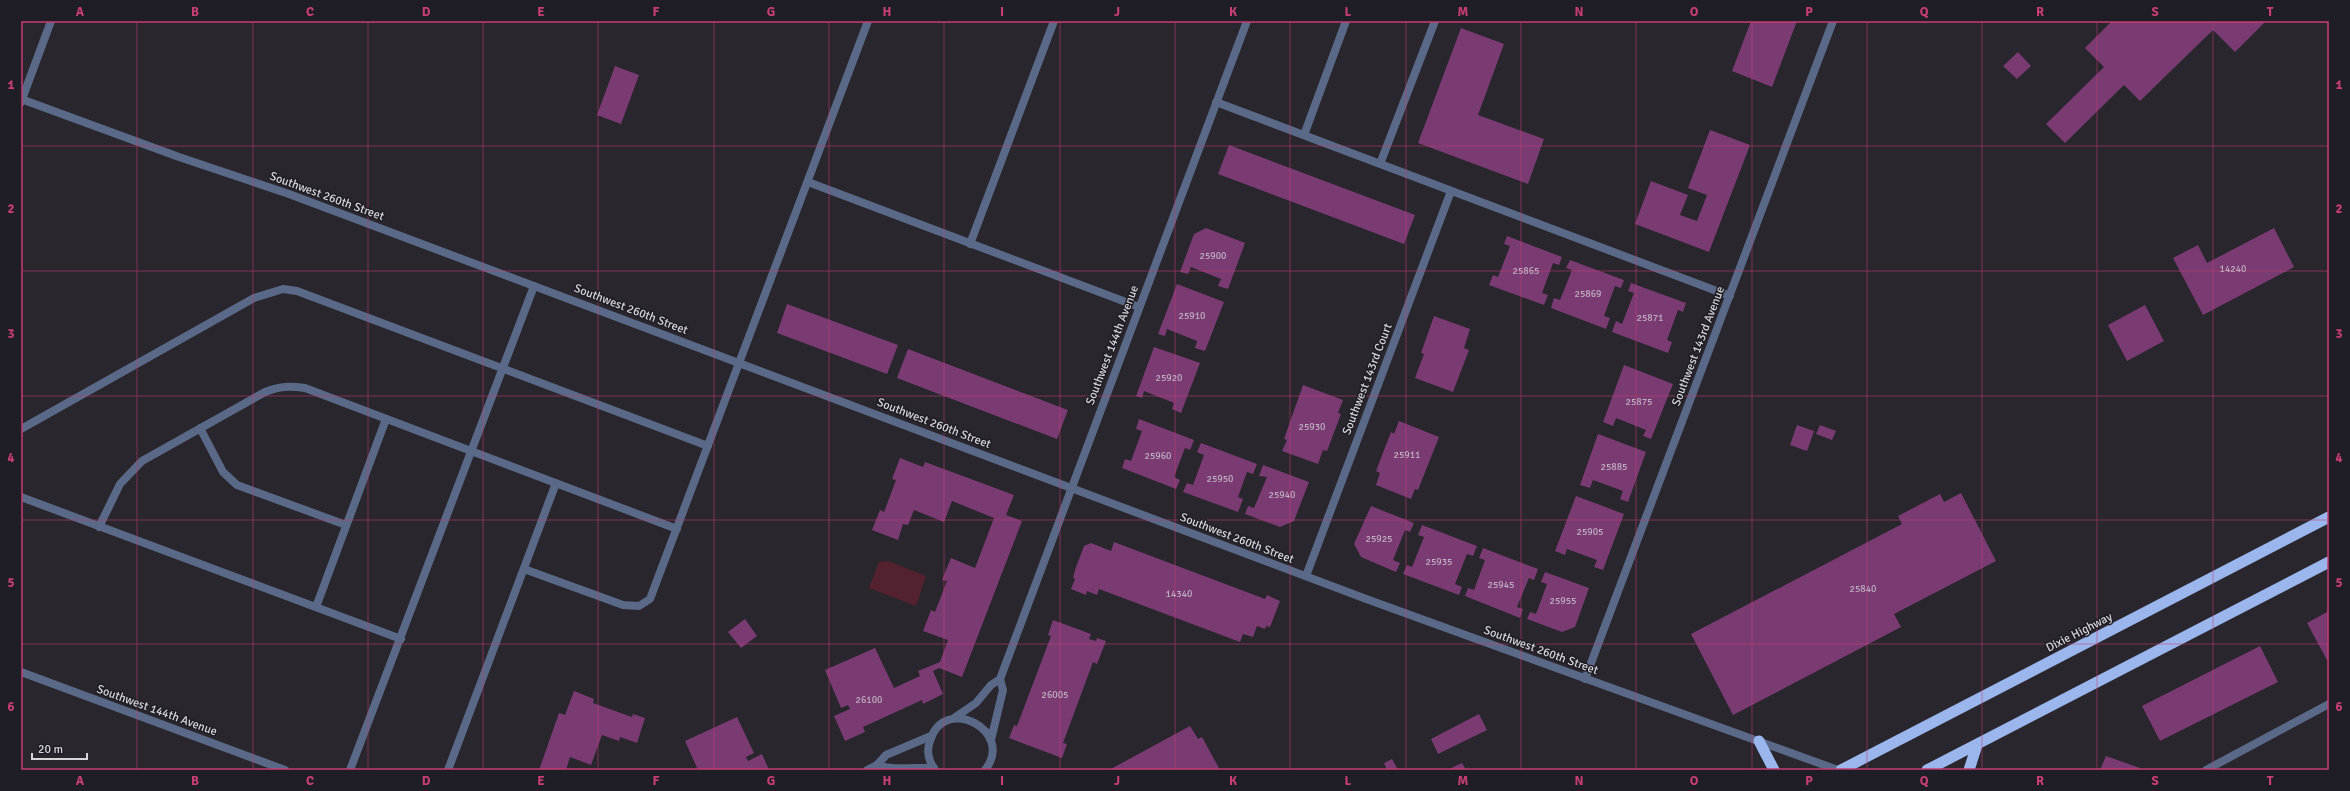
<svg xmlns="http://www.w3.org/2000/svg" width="2350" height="791" font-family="Signika,sans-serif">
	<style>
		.green { fill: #54222f }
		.building { fill: #7a3b73 }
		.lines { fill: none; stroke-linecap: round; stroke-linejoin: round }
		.minor { stroke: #596987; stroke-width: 8 }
		.tertiary { stroke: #596987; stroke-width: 8 }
		.trunk { stroke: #9ab6ec; stroke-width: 11 }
		.grid { fill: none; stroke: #c63e74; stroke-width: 1; stroke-opacity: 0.55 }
		.labels { text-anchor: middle; stroke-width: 3; stroke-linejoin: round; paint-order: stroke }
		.number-label { font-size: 10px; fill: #bfaec0 }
		.street-label { font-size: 12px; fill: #d6d5da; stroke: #1f1d25 }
		.neatline { fill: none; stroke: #c63e74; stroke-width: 1.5 }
		.grid-label { font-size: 13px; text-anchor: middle; font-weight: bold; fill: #c63e74 }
	</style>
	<rect width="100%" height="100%" fill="#29262e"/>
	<!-- green -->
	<path class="green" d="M 888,561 L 926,576 L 916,606 L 869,588 L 879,562 Z"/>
	<!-- building -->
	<path class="building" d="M 1751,21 L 1797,21 L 1772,87 L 1732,71 Z
		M 2112,21 L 2266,21 L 2235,52 L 2213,30 L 2140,101 L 2124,85 L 2065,143 L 2046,124 L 2104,67 L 2085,48 Z
		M 1461,28 L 1504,44 L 1478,115 L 1544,139 L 1528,184 L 1418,143 Z
		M 2018,52 L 2031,66 L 2017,79 L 2003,66 Z
		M 615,66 L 639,75 L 621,124 L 597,115 Z
		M 1710,130 L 1750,145 L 1709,252 L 1635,224 L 1651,181 L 1688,195 L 1680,215 L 1697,221 L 1707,195 L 1688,188 Z
		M 1229,145 L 1415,215 L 1404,244 L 1218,174 Z
		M 1206,228 L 1245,243 L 1228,289 L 1218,286 L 1221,279 L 1191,267 L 1188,274 L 1180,272 L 1194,234 Z
		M 2274,228 L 2294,267 L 2203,315 L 2173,258 L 2198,245 L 2207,263 Z
		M 1507,236 L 1562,257 L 1559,265 L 1553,263 L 1542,293 L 1548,295 L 1544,305 L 1489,285 L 1493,275 L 1498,277 L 1510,246 L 1504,244 Z
		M 1570,260 L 1624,280 L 1621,288 L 1615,286 L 1604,316 L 1610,318 L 1606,329 L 1551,308 L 1554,298 L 1560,300 L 1572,270 L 1566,268 Z
		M 1631,283 L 1686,303 L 1683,312 L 1678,310 L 1667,340 L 1672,342 L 1668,353 L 1612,332 L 1616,321 L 1622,324 L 1634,293 L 1628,291 Z
		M 1177,284 L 1224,302 L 1205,351 L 1195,348 L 1197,341 L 1167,329 L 1165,336 L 1158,334 Z
		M 787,304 L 898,345 L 887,374 L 777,333 Z
		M 2145,305 L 2164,341 L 2127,361 L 2108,325 Z
		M 1434,316 L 1470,329 L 1464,348 L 1469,350 L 1453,392 L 1415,378 L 1424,354 L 1421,353 Z
		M 1154,347 L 1200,363 L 1181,413 L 1172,409 L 1174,403 L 1144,391 L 1142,398 L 1136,396 Z
		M 908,349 L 1068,410 L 1057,439 L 897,378 Z
		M 1624,365 L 1673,384 L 1651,439 L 1643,436 L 1646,430 L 1616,418 L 1613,426 L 1603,422 Z
		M 1303,385 L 1343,400 L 1338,413 L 1341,414 L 1327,451 L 1323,450 L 1318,464 L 1282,451 L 1287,440 L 1284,439 Z
		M 1139,419 L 1194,440 L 1190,450 L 1185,448 L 1174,477 L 1180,480 L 1176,489 L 1122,468 L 1125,459 L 1131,461 L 1142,431 L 1136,429 Z
		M 1399,421 L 1439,437 L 1418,490 L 1415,489 L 1411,499 L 1376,485 L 1380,473 L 1376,471 L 1391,432 L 1394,434 Z
		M 1797,425 L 1814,431 L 1807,451 L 1790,445 Z
		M 1820,425 L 1836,431 L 1832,440 L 1816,434 Z
		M 1598,434 L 1646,452 L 1628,502 L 1620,499 L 1623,491 L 1593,480 L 1590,488 L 1580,485 Z
		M 1201,443 L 1257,464 L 1253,474 L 1247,472 L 1238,497 L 1243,499 L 1238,512 L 1183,492 L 1187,483 L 1193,485 L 1204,455 L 1197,452 Z
		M 900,458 L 923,467 L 925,462 L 1014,495 L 1006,515 L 1022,521 L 962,677 L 939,668 L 933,671 L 943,694 L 923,704 L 922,700 L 863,727 L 865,732 L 845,741 L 834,716 L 850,709 L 848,705 L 841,708 L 825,670 L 875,648 L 894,688 L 920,676 L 918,671 L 940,662 L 948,640 L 923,631 L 931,610 L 935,612 L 947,581 L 942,580 L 951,558 L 975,568 L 994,518 L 952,501 L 944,522 L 914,510 L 908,525 L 903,524 L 898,540 L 872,530 L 880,510 L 884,512 L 896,480 L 892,479 Z
		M 1263,465 L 1309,482 L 1294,521 L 1280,527 L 1245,514 L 1248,506 L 1254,508 L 1267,477 L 1259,476 Z
		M 1961,493 L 1996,561 L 1894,614 L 1901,627 L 1733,715 L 1691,634 L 1902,524 L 1898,516 L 1940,494 L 1944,502 Z
		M 1576,496 L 1624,514 L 1603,570 L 1594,567 L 1597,560 L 1567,549 L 1565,555 L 1555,551 Z
		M 1371,506 L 1414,523 L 1410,532 L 1405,530 L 1393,560 L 1400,563 L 1396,572 L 1361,557 L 1354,544 Z
		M 1422,525 L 1477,546 L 1473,556 L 1467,554 L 1455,584 L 1462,587 L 1459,595 L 1403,574 L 1407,565 L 1412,567 L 1424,537 L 1418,535 Z
		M 1114,542 L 1265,599 L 1267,595 L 1280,601 L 1270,627 L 1266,626 L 1265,629 L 1257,626 L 1253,637 L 1243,634 L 1240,642 L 1099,589 L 1097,595 L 1087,591 L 1086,595 L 1071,589 L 1075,579 L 1073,578 L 1075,570 L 1084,546 L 1091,543 L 1111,551 Z
		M 1483,548 L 1538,569 L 1534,580 L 1529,578 L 1517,607 L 1523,609 L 1520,618 L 1465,596 L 1468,588 L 1474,590 L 1485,560 L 1479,558 Z
		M 1545,572 L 1589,588 L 1575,627 L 1562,632 L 1527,619 L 1530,612 L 1536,614 L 1547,584 L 1541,582 Z
		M 2329,611 L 2329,659 L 2327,660 L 2307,623 Z
		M 745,619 L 757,636 L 741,648 L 728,632 Z
		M 1053,620 L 1091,634 L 1089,639 L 1096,641 L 1097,638 L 1106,641 L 1097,664 L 1093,662 L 1063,743 L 1067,744 L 1062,758 L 1009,738 L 1014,725 L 1017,726 L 1051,636 L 1048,635 Z
		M 2260,646 L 2278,682 L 2160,741 L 2142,706 Z
		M 574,691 L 594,699 L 593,703 L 632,717 L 633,714 L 645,718 L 637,743 L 620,737 L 619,741 L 602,735 L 591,765 L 570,757 L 566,770 L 539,770 L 559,713 L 565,715 Z
		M 1479,714 L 1487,730 L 1438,754 L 1431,739 Z
		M 737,717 L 754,753 L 746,757 L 748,761 L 762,754 L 769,770 L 698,770 L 685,741 Z
		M 1190,726 L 1198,739 L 1202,737 L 1220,770 L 1109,770 Z
		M 2106,756 L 2140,768 L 2139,770 L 2100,770 Z
		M 1392,759 L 1398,770 L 1387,770 L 1384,763 Z
		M 1462,763 L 1466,770 L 1447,770 Z"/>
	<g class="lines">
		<!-- minor -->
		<path class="minor" d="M 1216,102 L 1730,296
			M 1304,135 L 1346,21
			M 1380,164 L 1435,21
			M 808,182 L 1139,307
			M 970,244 L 1054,21
			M 200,428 L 223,472 L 237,485 L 346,525
			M 21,429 L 254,298 L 283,289 L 297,291 L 708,446
			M 21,497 L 401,639
			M 99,527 L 120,484 L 142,461 L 265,392 C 280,386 290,386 305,388 L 677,529
			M 524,569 L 623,605 L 639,606 L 650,599 L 868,21
			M 1306,576 L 1451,191
			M 316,607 L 386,419
			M 21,672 L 285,770
			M 1585,679 L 1833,21
			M 954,718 L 976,703 L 991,685 L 1000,679
			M 991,740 L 1003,690 L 1000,679 L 1247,21
			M 877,765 C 895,771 915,767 934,768
			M 350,770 L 534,286
			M 448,770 L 556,483
			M 867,770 L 877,765 L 886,755 L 931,736
			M 935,770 C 929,762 926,751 930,741 C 944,693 1016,731 985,770
			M 2206,770 L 2329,704"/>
		<!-- tertiary -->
		<path class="tertiary" d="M 21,99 L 179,157 L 289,194 L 1369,600 L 1838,770
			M 21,102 L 51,21"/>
		<!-- trunk -->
		<path class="trunk" d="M 1759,741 L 1774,770
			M 1841,770 L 2329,517
			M 1927,770 L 2329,562
			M 1969,770 L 1977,745"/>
	</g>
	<!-- grid -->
	<path class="grid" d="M 137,21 L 137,770M 253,21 L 253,770M 368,21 L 368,770M 483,21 L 483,770M 598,21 L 598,770M 714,21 L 714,770M 829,21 L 829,770M 944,21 L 944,770M 1060,21 L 1060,770M 1175,21 L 1175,770M 1290,21 L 1290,770M 1406,21 L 1406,770M 1521,21 L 1521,770M 1636,21 L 1636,770M 1752,21 L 1752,770M 1867,21 L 1867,770M 1982,21 L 1982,770M 2097,21 L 2097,770M 2213,21 L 2213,770M 21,146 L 2329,146M 21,271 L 2329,271M 21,396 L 2329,396M 21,520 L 2329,520M 21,644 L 2329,644"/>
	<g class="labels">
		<!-- number labels -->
		<g class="number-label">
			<text x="1213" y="259">25900</text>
			<text x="2233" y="272">14240</text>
			<text x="1526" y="274">25865</text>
			<text x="1588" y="297">25869</text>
			<text x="1192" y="319">25910</text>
			<text x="1650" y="321">25871</text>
			<text x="1169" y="381">25920</text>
			<text x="1639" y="405">25875</text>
			<text x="1312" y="430">25930</text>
			<text x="1407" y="458">25911</text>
			<text x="1158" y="459">25960</text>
			<text x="1614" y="470">25885</text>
			<text x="1220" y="482">25950</text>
			<text x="1282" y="498">25940</text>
			<text x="1590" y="535">25905</text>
			<text x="1379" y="542">25925</text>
			<text x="1439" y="565">25935</text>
			<text x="1501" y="588">25945</text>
			<text x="1863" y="592">25840</text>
			<text x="1179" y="597">14340</text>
			<text x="1563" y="604">25955</text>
			<text x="1055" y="698">26005</text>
			<text x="869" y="703">26100</text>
		</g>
		<!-- street labels -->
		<g class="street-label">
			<text transform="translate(327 196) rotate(20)" y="4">Southwest 260th Street</text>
			<text transform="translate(631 309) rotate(21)" y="4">Southwest 260th Street</text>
			<text transform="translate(1112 345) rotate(-69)" y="4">Southwest 144th Avenue</text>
			<text transform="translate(1698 346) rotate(-69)" y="4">Southwest 143rd Avenue</text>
			<text transform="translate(1367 379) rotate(-69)" y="4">Southwest 143rd Court</text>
			<text transform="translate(934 423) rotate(21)" y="4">Southwest 260th Street</text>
			<text transform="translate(1237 538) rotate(21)" y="4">Southwest 260th Street</text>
			<text transform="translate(2079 632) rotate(-27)" y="4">Dixie Highway</text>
			<text transform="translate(1541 650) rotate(20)" y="4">Southwest 260th Street</text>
			<text transform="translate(157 710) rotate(20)" y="4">Southwest 144th Avenue</text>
		</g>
	</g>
	<!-- border -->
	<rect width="2350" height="791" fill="none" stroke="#1f1d25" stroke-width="44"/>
	<!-- scale -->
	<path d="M32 753v6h55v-6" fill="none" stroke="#d6d5da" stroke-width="2"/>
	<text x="38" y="753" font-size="12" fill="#d6d5da" stroke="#1f1d25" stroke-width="3" paint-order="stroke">20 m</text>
	<rect x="22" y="22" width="2306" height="747" class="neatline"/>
	<g class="grid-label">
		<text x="80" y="16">A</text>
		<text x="195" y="16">B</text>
		<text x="310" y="16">C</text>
		<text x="426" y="16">D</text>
		<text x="541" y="16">E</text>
		<text x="656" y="16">F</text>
		<text x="771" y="16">G</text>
		<text x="887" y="16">H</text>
		<text x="1002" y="16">I</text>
		<text x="1117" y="16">J</text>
		<text x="1233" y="16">K</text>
		<text x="1348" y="16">L</text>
		<text x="1463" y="16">M</text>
		<text x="1579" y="16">N</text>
		<text x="1694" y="16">O</text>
		<text x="1809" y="16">P</text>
		<text x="1924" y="16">Q</text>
		<text x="2040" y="16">R</text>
		<text x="2155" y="16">S</text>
		<text x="2270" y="16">T</text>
		<text x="11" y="89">1</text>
		<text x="2339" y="89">1</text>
		<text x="11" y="213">2</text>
		<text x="2339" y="213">2</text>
		<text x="11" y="338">3</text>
		<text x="2339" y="338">3</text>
		<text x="11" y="462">4</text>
		<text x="2339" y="462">4</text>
		<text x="11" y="587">5</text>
		<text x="2339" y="587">5</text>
		<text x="11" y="711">6</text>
		<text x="2339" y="711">6</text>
		<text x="80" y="785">A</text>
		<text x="195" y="785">B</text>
		<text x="310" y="785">C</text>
		<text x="426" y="785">D</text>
		<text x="541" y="785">E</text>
		<text x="656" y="785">F</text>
		<text x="771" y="785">G</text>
		<text x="887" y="785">H</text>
		<text x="1002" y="785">I</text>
		<text x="1117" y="785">J</text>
		<text x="1233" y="785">K</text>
		<text x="1348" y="785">L</text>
		<text x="1463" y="785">M</text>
		<text x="1579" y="785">N</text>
		<text x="1694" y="785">O</text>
		<text x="1809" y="785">P</text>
		<text x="1924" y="785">Q</text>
		<text x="2040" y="785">R</text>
		<text x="2155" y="785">S</text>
		<text x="2270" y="785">T</text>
	</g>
</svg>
